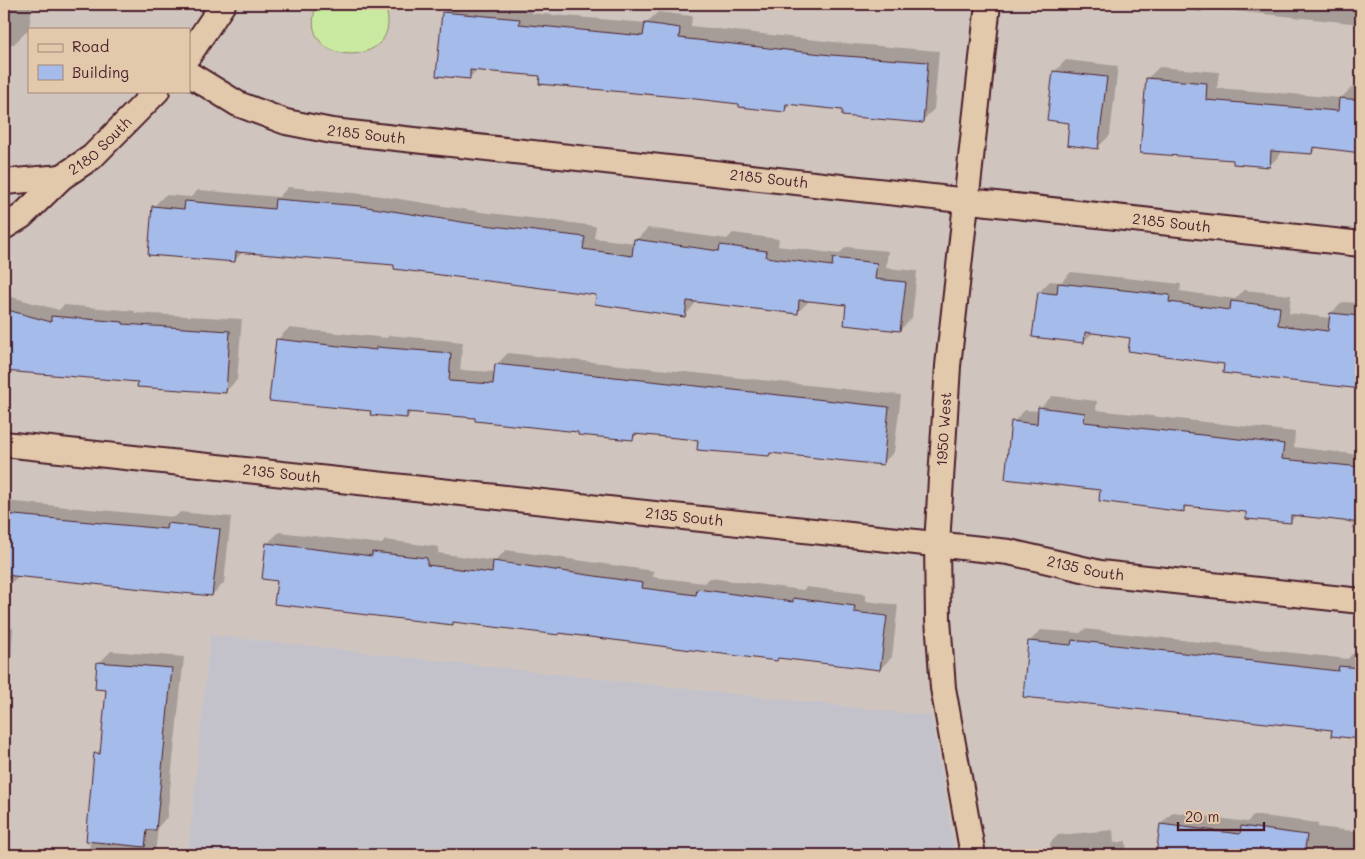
<svg xmlns="http://www.w3.org/2000/svg" width="1365" height="859" font-family="Mali,sans-serif">
	<style>
		.built { fill: #c3c2cb }
		.green { fill: #c9e9a1; stroke: #8a8466 }
		.shadow { fill: #0003 }
		.building { fill: #a5bcea; stroke: #4a1f2b }
		.lines { fill: none; stroke-linecap: round; stroke-linejoin: round }
		.minor-casing { stroke: #4a1f2b; stroke-width: 28 }
		.minor { stroke: #e3c9ab; stroke-width: 24 }
		.labels { text-anchor: middle; stroke-width: 4.5; stroke-linejoin: round; paint-order: stroke }
		.street-label { font-size: 15px; fill: #4a1f2b; stroke: #e3c9ab }
	</style>
	<rect width="100%" height="100%" fill="#d0c5be"/>
	<filter id="ink" filterUnits="userSpaceOnUse"><feTurbulence type="fractalNoise" baseFrequency=".02" numOctaves="2"/><feDisplacementMap in="SourceGraphic" scale="10" xChannelSelector="R" yChannelSelector="G"/><feConvolveMatrix kernelMatrix="1 2 1 2 8 2 1 2 1" color-interpolation-filters="sRGB"/></filter>
	<g filter="url(#ink)">
		<!-- built -->
		<path class="built" d="M 210,635 L 931,716 L 955,855 L 188,855 Z"/>
		<!-- green -->
		<path class="green" d="M 317,4 L 384,4 C 411,70 291,71 317,4 Z"/>
		<!-- shadow -->
		<path class="shadow" d="M 4,4 L 32,4 L 29,29 L 14,44 L 10,44 L 7,78 L 4,81 Z
			M 452,4 L 531,7 L 531,13 L 646,23 L 658,12 L 692,16 L 691,26 L 843,43 L 939,51 L 934,109 L 922,121 L 791,104 L 785,110 L 541,75 L 478,69 L 469,78 L 443,13 Z
			M 1132,4 L 1361,4 L 1361,24 L 1205,8 L 1201,12 Z
			M 1066,60 L 1118,66 L 1110,135 L 1098,147 L 1071,122 L 1054,72 Z
			M 1159,67 L 1219,72 L 1217,88 L 1341,98 L 1353,86 L 1361,87 L 1361,152 L 1319,146 L 1312,153 L 1282,150 L 1281,154 L 1269,166 L 1234,159 L 1147,79 Z
			M 288,187 L 374,195 L 481,212 L 596,226 L 594,238 L 635,243 L 636,240 L 648,228 L 727,239 L 733,233 L 779,239 L 778,246 L 839,254 L 846,247 L 888,251 L 886,268 L 917,271 L 912,318 L 900,330 L 848,304 L 809,301 L 797,313 L 697,301 L 685,316 L 598,294 L 396,264 L 244,251 L 234,261 L 153,207 L 165,195 L 191,197 L 198,190 L 279,197 Z
			M 1071,272 L 1181,284 L 1180,291 L 1235,299 L 1244,290 L 1291,295 L 1289,313 L 1331,318 L 1331,313 L 1343,302 L 1357,303 L 1361,301 L 1361,386 L 1224,372 L 1225,362 L 1131,337 L 1094,332 L 1083,342 L 1039,292 L 1050,281 L 1061,282 Z
			M 4,295 L 59,310 L 64,305 L 135,311 L 135,313 L 242,319 L 237,380 L 225,392 L 139,381 L 4,369 Z
			M 289,328 L 387,338 L 389,335 L 463,342 L 460,370 L 495,372 L 496,365 L 508,353 L 901,395 L 894,452 L 882,464 L 772,452 L 769,455 L 699,439 L 638,433 L 633,439 L 477,417 L 412,412 L 407,417 L 372,410 L 277,340 Z
			M 1052,396 L 1097,401 L 1096,410 L 1295,432 L 1294,447 L 1361,455 L 1361,529 L 1352,528 L 1353,521 L 1298,514 L 1290,522 L 1248,511 L 1189,505 L 1183,510 L 1102,489 L 1013,422 L 1025,410 L 1039,411 L 1040,408 Z
			M 4,501 L 175,517 L 180,512 L 231,517 L 224,583 L 212,595 L 19,576 L 13,581 L 4,580 Z
			M 279,532 L 382,544 L 385,540 L 439,547 L 438,553 L 495,561 L 506,550 L 654,571 L 653,577 L 704,583 L 710,578 L 803,590 L 806,587 L 866,594 L 866,601 L 898,605 L 892,657 L 880,669 L 780,657 L 777,660 L 455,621 L 452,624 L 279,580 L 267,544 Z
			M 4,628 L 13,628 L 10,681 L 4,687 Z
			M 1085,629 L 1348,659 L 1352,654 L 1361,655 L 1361,738 L 1332,735 L 1333,729 L 1029,642 L 1041,630 L 1080,633 Z
			M 111,651 L 184,657 L 167,817 L 158,827 L 155,855 L 89,855 L 96,754 L 102,747 L 107,689 L 99,663 Z
			M 4,760 L 6,761 L 4,791 Z
			M 1173,812 L 1247,822 L 1254,815 L 1318,823 L 1318,827 L 1361,832 L 1361,855 L 1157,855 L 1161,824 Z
			M 1113,830 L 1114,843 L 1126,841 L 1127,855 L 1051,855 L 1050,843 L 1058,835 Z"/>
		<!-- building -->
		<path class="building" d="M 442,12 L 520,19 L 519,24 L 643,36 L 645,23 L 680,28 L 679,38 L 831,55 L 928,62 L 923,123 L 842,116 L 842,110 L 786,104 L 785,112 L 739,107 L 739,104 L 687,98 L 539,84 L 540,76 L 470,70 L 470,79 L 436,76 Z
			M 1053,71 L 1107,77 L 1098,149 L 1067,145 L 1069,123 L 1047,120 Z
			M 1146,78 L 1207,83 L 1206,100 L 1338,111 L 1339,98 L 1361,100 L 1361,153 L 1313,147 L 1312,154 L 1271,151 L 1270,167 L 1233,164 L 1233,160 L 1140,153 Z
			M 275,199 L 361,206 L 468,223 L 585,237 L 583,249 L 632,256 L 634,239 L 719,251 L 720,245 L 767,251 L 766,257 L 832,266 L 833,258 L 877,263 L 875,279 L 906,282 L 900,331 L 844,325 L 846,305 L 799,300 L 798,314 L 687,301 L 685,317 L 595,304 L 596,295 L 394,269 L 394,265 L 236,252 L 235,262 L 148,255 L 152,206 L 184,209 L 185,201 L 274,209 Z
			M 1058,283 L 1170,295 L 1169,302 L 1230,310 L 1231,301 L 1280,307 L 1278,325 L 1328,331 L 1330,313 L 1361,316 L 1361,389 L 1223,373 L 1224,364 L 1128,351 L 1130,338 L 1085,332 L 1084,343 L 1032,337 L 1038,292 L 1057,294 Z
			M 4,309 L 51,322 L 51,316 L 123,322 L 123,324 L 230,331 L 226,393 L 137,387 L 138,382 L 4,371 Z
			M 276,339 L 376,350 L 376,347 L 451,353 L 449,381 L 493,384 L 495,364 L 889,407 L 883,465 L 770,453 L 769,456 L 697,450 L 698,440 L 634,434 L 633,440 L 578,435 L 578,432 L 475,421 L 475,418 L 407,412 L 407,418 L 370,415 L 371,411 L 269,401 Z
			M 1038,407 L 1085,413 L 1084,422 L 1284,444 L 1282,459 L 1361,467 L 1361,523 L 1291,515 L 1291,523 L 1246,519 L 1246,512 L 1184,506 L 1184,512 L 1099,501 L 1100,490 L 1005,479 L 1011,421 L 1037,424 Z
			M 4,514 L 166,529 L 167,523 L 220,529 L 212,596 L 4,575 Z
			M 266,543 L 372,556 L 372,552 L 427,558 L 427,565 L 492,573 L 493,561 L 643,583 L 642,588 L 696,595 L 697,589 L 793,602 L 793,598 L 855,606 L 854,612 L 887,616 L 880,670 L 778,658 L 777,661 L 559,633 L 559,635 L 453,622 L 453,625 L 274,604 L 277,581 L 262,579 Z
			M 1072,640 L 1338,671 L 1339,666 L 1361,668 L 1361,739 L 1331,736 L 1332,730 L 1023,697 L 1028,641 L 1071,645 Z
			M 97,662 L 172,668 L 156,830 L 147,830 L 145,847 L 86,841 L 94,753 L 100,754 L 106,690 L 95,689 Z
			M 1160,824 L 1240,834 L 1241,826 L 1307,835 L 1304,855 L 1156,855 Z"/>
		<g class="lines">
			<!-- minor casing -->
			<g class="minor-casing">
				<g id="minor">
					<path d="M 189,55 L 223,4"/>
					<path id="s1" d="M 189,74 L 238,104 L 286,122 L 332,131 L 1361,244"/>
					<path d="M 4,182 L 62,177"/>
					<path id="s2" d="M 4,227 L 22,216 L 62,177 L 92,157 L 157,91"/>
					<path id="s3" d="M 4,444 L 1009,552 L 1100,573 L 1361,601"/>
					<path id="s4" d="M 973,855 L 943,688 L 938,619 L 937,544 L 948,366 L 988,4"/>
				</g>
			</g>
			<!-- minor -->
			<use href="#minor" class="minor"/>
		</g>
	</g>
	<g class="labels">
		<!-- street labels -->
		<g class="street-label">
			<text dy="5" stroke="none"><textPath href="#s1" startOffset="190">2185 South</textPath></text>
			<text dy="5" stroke="none"><textPath href="#s2" startOffset="126">2180 South</textPath></text>
			<text dy="5" stroke="none"><textPath href="#s1" startOffset="595">2185 South</textPath></text>
			<text dy="5" stroke="none"><textPath href="#s1" startOffset="1000">2185 South</textPath></text>
			<text dy="5" stroke="none"><textPath href="#s4" startOffset="429">1950 West</textPath></text>
			<text dy="5" stroke="none"><textPath href="#s3" startOffset="279">2135 South</textPath></text>
			<text dy="5" stroke="none"><textPath href="#s3" startOffset="684">2135 South</textPath></text>
			<text dy="5" stroke="none"><textPath href="#s3" startOffset="1089">2135 South</textPath></text>
		</g>
	</g>
	<!-- margin -->
	<rect width="1365" height="859" fill="none" stroke="#e3c9ab" stroke-width="20"/>
	<rect x="10" y="10" width="1345" height="839" fill="none" stroke="#4a1f2b" stroke-width="2" filter="url(#ink)"/>
	<!-- legend -->
	<rect x="28" y="28" width="162" height="65" fill="#e3c9ab" stroke="#a68578"/>
	<rect x="38" y="44" width="25" height="8" fill="#e3c9ab" stroke="#a68578"/>
	<text x="72" y="52" font-size="15" fill="#4a1f2b">Road</text>
	<rect x="38" y="65" width="25" height="15" fill="#a5bcea" stroke="#a68578"/>
	<text x="72" y="78" font-size="15" fill="#4a1f2b">Building</text>
	<!-- scale -->
	<path d="M1178 822v8h86v-8" fill="none" stroke="#4a1f2b" stroke-width="2.5"/>
	<text x="1185" y="822" font-size="15" fill="#4a1f2b" stroke="#e3c9ab" stroke-width="4" paint-order="stroke">20 m</text>
</svg>
